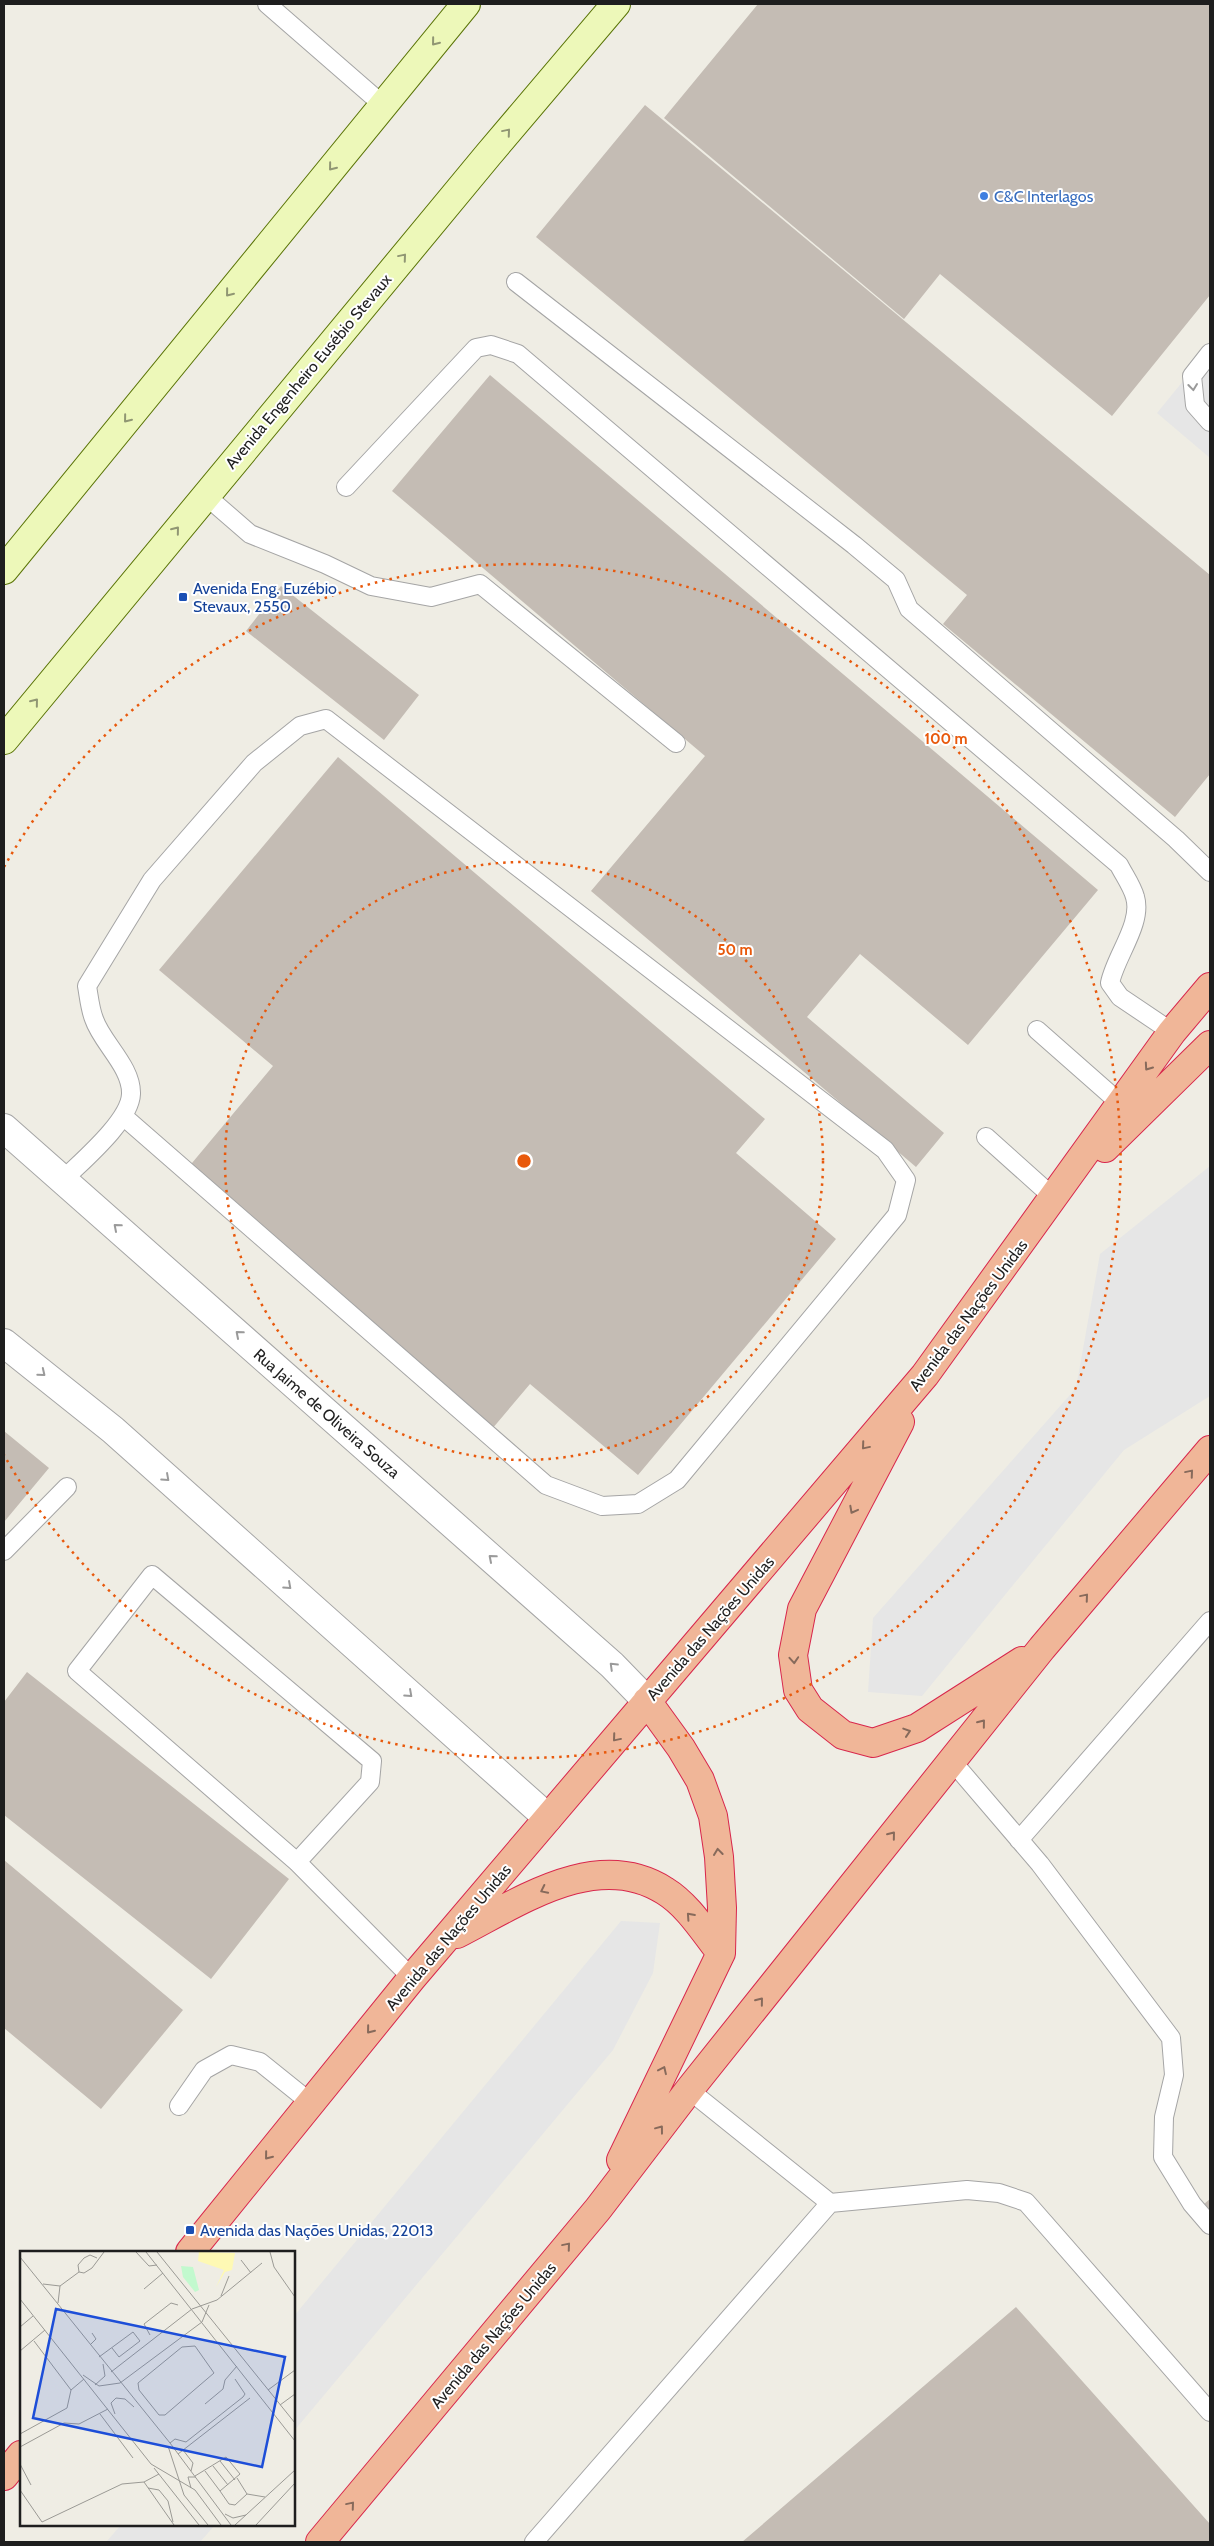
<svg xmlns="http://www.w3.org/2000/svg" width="1214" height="2546" font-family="Cabin,sans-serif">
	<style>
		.parking { fill: #e6e6e6 }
		.building { fill: #c4bcb4 }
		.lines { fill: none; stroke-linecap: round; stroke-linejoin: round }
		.service-casing { stroke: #a5a5a5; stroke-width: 20 }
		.minor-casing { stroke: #a5a5a5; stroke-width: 30 }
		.secondary-casing { stroke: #5a7406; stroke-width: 30 }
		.trunk-casing { stroke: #d8274c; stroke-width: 30 }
		.service { stroke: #fff; stroke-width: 18 }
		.minor { stroke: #fff; stroke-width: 28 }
		.secondary { stroke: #edf8b9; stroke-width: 28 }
		.trunk { stroke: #f0b698; stroke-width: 28 }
		.oneway { stroke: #909673 }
		.oneway2 { stroke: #9a9a9a }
		.oneway3 { stroke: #876a5b }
		.ring { fill: none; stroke: #e8590c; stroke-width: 2.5; stroke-dasharray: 2.5 5 }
		.shop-dot { fill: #3f7fe0; stroke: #fff; stroke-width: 2 }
		.transit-dot { fill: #1a4fb4; stroke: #fff; stroke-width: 2 }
		.labels { text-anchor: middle; stroke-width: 4; stroke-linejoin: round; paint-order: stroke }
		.shop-label { font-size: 16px; fill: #366cbe; stroke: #fff; text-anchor: start }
		.street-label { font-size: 16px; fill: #1e1e1e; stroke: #fff }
		.transit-label { font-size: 16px; fill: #164399; stroke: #fff; text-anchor: start }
		.inset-road { fill: none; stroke: #9b9a95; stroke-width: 1 }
		.view { fill: #1d4ed8; fill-opacity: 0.15; stroke: #1d4ed8; stroke-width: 2.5 }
		.inset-edge { fill: none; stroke: #1e1e1e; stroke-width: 2.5 }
		.centre { fill: #e8590c; stroke: #fff; stroke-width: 2.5 }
		.ring-label { font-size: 15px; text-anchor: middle; font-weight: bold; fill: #e8590c; stroke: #fff; stroke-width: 4; stroke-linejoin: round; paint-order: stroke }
	</style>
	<rect width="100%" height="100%" fill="#efede4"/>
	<!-- parking -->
	<path class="parking" d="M 1210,348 L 1210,458 L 1157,413 Z
		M 1210,1166 L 1210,1396 L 1124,1450 L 922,1696 L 868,1692 L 873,1618 L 1076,1388 L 1100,1254 Z
		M 621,1921 L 660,1923 L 653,1973 L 613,2050 L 294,2431 L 294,2316 Z
		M 121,2525 L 215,2525 L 200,2542 L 106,2542 Z"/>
	<!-- building -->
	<path class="building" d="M 758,4 L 1210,4 L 1210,295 L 1112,416 L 940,274 L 904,319 L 664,118 Z
		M 645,105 L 1210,575 L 1210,774 L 1175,817 L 943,624 L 967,595 L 536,237 Z
		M 490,375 L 1098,890 L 968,1045 L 860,954 L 807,1017 L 944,1133 L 916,1167 L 591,891 L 705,756 L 392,491 Z
		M 281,586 L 419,695 L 384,740 L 246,631 Z
		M 338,757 L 765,1119 L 736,1153 L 836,1239 L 638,1475 L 530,1384 L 492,1429 L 187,1169 L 273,1066 L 159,970 Z
		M 4,1431 L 49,1468 L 4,1522 Z
		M 27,1672 L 289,1879 L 211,1979 L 4,1815 L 4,1702 Z
		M 4,1860 L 183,2010 L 101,2109 L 4,2028 Z
		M 1210,2199 L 1210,2210 L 1204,2204 Z
		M 1016,2307 L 1210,2524 L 1210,2542 L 742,2542 Z"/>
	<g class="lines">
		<!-- service casing -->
		<g class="service-casing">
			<path id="service" d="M 267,4 L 383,105
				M 516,282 L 854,545 L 896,580 L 909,609 L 1176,839 L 1210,872
				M 1210,353 L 1192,376 L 1195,405 L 1210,422
				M 346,487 L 476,348 L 491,345 L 518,354 L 1119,865 C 1124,875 1132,886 1135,897 C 1143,923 1115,957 1110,983 L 1120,997 L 1172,1032
				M 205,495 L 250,534 L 325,564 L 371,586 L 431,597 L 480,584 L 676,743
				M 1037,1030 L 1121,1104
				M 986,1137 L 1054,1198
				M 64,1179 C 82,1161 130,1121 131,1094 C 132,1067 102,1043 94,1019 C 90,1009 89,997 87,986 L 152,880 L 254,763 L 300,726 L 326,719 L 885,1150 L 906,1180 L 897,1215 L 677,1480 L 638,1504 L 602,1506 L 546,1485 L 123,1116
				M 4,1551 L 67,1487
				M 952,1761 L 1040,1864 L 1171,2038 L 1174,2075 L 1164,2117 L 1163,2157 L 1192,2204 L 1210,2225
				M 1019,1840 L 1210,1621
				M 297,1862 L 370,1782 L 372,1761 L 152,1575 L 77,1671 L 297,1862 L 412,1978
				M 689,2090 L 830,2203 L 967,2190 L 999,2193 L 1026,2202 L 1210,2412
				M 179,2106 L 204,2070 L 231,2055 L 260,2062 L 311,2103
				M 534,2542 L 830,2203"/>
		</g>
		<!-- minor casing -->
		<g class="minor-casing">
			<path id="minor" d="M 4,1128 L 612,1665 L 647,1701
				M 4,1343 L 113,1430 L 548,1818"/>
		</g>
		<!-- secondary casing -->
		<g class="secondary-casing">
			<path id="secondary" d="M 4,570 L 466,4
				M 4,740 L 488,155 L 616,4"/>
		</g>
		<!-- trunk casing -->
		<g class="trunk-casing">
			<path id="trunk" d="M 1105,1148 L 1210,1045
				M 900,1422 L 802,1609 L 793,1655 L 798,1690 L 810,1709 L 843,1735 L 873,1743 L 917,1728 L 1022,1661
				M 457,1934 C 518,1903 597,1847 665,1891 C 688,1905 705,1933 721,1953
				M 621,2160 L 721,1953 L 722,1908 L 719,1857 L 713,1816 L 700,1780 L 681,1748 L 647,1701
				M 190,2252 L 412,1978 L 925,1375 L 1172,1032 L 1210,987
				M 4,2476 L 21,2455
				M 320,2542 L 598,2209 L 689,2090 L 1042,1648 L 1210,1450"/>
		</g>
		<!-- service -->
		<use href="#service" class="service"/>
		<!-- minor -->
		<use href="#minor" class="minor"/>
		<!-- secondary -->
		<use href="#secondary" class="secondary"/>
		<!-- trunk -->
		<use href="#trunk" class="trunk"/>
	</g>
	<!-- one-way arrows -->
	<defs><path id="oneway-chevron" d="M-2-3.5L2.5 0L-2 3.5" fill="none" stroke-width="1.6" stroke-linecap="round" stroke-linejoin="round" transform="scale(1.25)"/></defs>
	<g class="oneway">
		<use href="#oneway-chevron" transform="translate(435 42) rotate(129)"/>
		<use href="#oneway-chevron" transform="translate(507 132) rotate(-50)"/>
		<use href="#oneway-chevron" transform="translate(332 167) rotate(129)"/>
		<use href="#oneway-chevron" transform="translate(403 257) rotate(-50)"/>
		<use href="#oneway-chevron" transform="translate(229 293) rotate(129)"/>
		<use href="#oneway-chevron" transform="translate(127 419) rotate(129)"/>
		<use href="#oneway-chevron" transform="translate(176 530) rotate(-51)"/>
		<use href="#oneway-chevron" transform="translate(35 702) rotate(-51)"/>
	</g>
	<g class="oneway2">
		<use href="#oneway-chevron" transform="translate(1193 387) rotate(83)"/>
		<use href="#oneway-chevron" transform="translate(117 1227) rotate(-139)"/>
		<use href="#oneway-chevron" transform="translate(239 1334) rotate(-139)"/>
		<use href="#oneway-chevron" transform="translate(42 1373) rotate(39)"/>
		<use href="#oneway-chevron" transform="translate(166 1478) rotate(42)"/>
		<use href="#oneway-chevron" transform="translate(492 1558) rotate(-139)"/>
		<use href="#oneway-chevron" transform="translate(288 1586) rotate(42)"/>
		<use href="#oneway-chevron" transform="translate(613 1666) rotate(-136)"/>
		<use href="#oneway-chevron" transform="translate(409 1694) rotate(42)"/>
	</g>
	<g class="oneway3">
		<use href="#oneway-chevron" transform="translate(1148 1067) rotate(125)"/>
		<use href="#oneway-chevron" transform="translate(865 1446) rotate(130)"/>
		<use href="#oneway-chevron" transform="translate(1190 1473) rotate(-50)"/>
		<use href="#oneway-chevron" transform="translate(853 1510) rotate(118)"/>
		<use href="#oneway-chevron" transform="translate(1085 1597) rotate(-50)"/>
		<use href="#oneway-chevron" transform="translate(794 1660) rotate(86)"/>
		<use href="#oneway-chevron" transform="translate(982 1723) rotate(-51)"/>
		<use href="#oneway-chevron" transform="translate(907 1732) rotate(-18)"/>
		<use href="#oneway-chevron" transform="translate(616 1738) rotate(130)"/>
		<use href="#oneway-chevron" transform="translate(892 1835) rotate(-51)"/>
		<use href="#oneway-chevron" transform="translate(718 1852) rotate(-97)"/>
		<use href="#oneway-chevron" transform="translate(544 1890) rotate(154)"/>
		<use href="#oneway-chevron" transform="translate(690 1916) rotate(-132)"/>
		<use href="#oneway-chevron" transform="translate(760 2001) rotate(-51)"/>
		<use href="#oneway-chevron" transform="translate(370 2030) rotate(129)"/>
		<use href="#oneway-chevron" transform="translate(663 2070) rotate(-65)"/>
		<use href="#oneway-chevron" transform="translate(660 2129) rotate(-53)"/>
		<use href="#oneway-chevron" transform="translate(268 2156) rotate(129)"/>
		<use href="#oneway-chevron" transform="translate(567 2246) rotate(-50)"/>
		<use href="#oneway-chevron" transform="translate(351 2505) rotate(-50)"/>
	</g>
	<!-- distance rings -->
	<g class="ring">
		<circle cx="524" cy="1161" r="299"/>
		<path d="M4 867A597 597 0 1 1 4 1455"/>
	</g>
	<!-- markers -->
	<circle class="shop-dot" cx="984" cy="196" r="5"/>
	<g class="transit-dot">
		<rect x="178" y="592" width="10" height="10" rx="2.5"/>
		<rect x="185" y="2225" width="10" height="10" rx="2.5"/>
	</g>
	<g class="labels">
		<!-- shop labels -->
		<g class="shop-label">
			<text x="994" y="202">C&amp;C Interlagos</text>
		</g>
		<!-- street labels -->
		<g class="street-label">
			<text transform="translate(308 371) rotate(-50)" y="6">Avenida Engenheiro Eusébio Stevaux</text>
			<text transform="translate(968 1315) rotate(-53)" y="6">Avenida das Nações Unidas</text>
			<text transform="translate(327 1413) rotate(41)" y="6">Rua Jaime de Oliveira Souza</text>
			<text transform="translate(710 1628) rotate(-49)" y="6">Avenida das Nações Unidas</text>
			<text transform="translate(448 1937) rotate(-50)" y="6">Avenida das Nações Unidas</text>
			<text transform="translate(493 2335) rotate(-50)" y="6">Avenida das Nações Unidas</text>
		</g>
		<!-- transit labels -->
		<g class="transit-label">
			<text x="193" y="594">Avenida Eng. Euzébio<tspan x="193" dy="18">Stevaux, 2550</tspan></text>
			<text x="200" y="2236">Avenida das Nações Unidas, 22013</text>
		</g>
	</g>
	<!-- overview -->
	<g transform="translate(20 2251)">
		<rect width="275" height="275" fill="#efede4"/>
		<path d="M 179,1 L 215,2 L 212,19 L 205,21 L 196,36 L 204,19 L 178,10 Z" fill="#fef9b4"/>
		<path d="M 161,15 L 173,16 L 179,39 L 175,41 L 163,26 Z" fill="#c2f9ce"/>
		<path class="inset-road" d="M 116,1 L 129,15 L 137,14M 126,1 L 275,190M 137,1 L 275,172M 250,1 L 254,16 L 275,46M 0,6 L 150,192 L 211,274M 221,9 L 231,22M 59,21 L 58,14 L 64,7 L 70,4 L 77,7M 23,33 L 40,35M 124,38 L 143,22M 201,45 L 209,25M 0,48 L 131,213 L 175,239 L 201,274M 38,52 L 40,35 L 59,21 L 64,22 L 72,17 L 84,1M 0,76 L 13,65M 130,84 L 124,73 L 151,52 L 158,54M 14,90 L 51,139M 70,94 L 76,88 L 72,82M 175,95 L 194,122 L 145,164 L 139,164 L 119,139 L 118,132 L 162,96 ZM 0,100 L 25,79M 79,106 L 113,81 L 120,90 L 99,106 L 92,97M 91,121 L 172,58 L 197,49 L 242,12M 63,124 L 79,135 L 100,132M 100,132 L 182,71 L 189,54M 75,134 L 85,125 L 83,113M 248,139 L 275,119M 185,153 L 203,138 L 205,129 L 217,115M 260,154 L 275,143M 80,163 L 113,207M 95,163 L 91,152 L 96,147 L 105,148 L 114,156M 0,183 L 47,157 L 51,139 L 64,128M 150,192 L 155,188 L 166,191 L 223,146 L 225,143 L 215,128M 148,195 L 164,244 L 188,274M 0,196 L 44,172 L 59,173 L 88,158M 163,199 L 173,212 L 171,220M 158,203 L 230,147M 200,210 L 215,229M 0,213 L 11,234M 193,215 L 208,234M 134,217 L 179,274M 175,225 L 206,206 L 220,223 L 200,240 L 185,220M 124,231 L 154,274M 128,237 L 139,239 L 148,250 L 153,271M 171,237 L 168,226 L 176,226M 0,239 L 22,271 L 102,233 L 124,231 L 139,223M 200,240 L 209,253 L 215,254 L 227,243 L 217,227M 227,243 L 245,246M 205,263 L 213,267 L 226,264M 215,274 L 275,219M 236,274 L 275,232"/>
		<path class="view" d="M 36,58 L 265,106 L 242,216 L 13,167 Z"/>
		<rect width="275" height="275" class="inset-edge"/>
	</g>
	<circle cx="524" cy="1161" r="8" class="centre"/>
	<g class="ring-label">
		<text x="946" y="744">100 m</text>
		<text x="735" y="955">50 m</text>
	</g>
	<!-- border -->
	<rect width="1214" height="2546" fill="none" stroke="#1e1e1e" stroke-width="10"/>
</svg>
